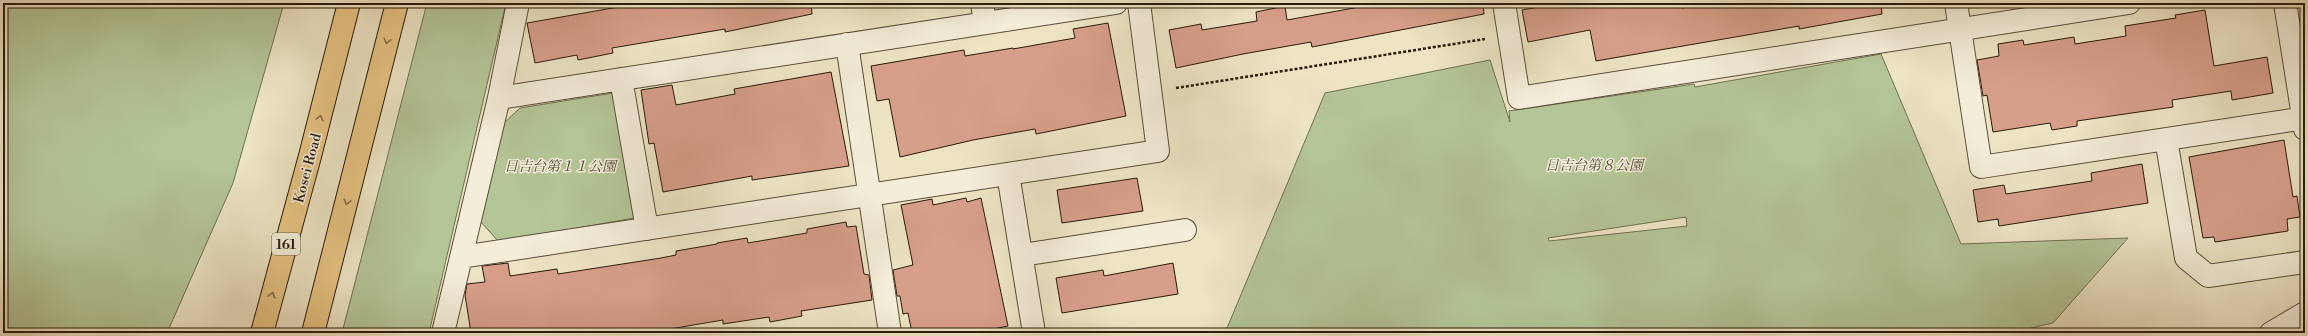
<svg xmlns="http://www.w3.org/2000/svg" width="2308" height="336" font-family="'Libre Bodoni','Noto Serif JP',serif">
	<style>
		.green { fill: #b4c597; stroke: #6e7050; fill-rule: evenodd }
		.building { fill: #d79f8a; stroke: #291a09 }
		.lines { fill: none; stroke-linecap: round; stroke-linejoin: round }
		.minor-casing { stroke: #5a4c38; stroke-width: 24 }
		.highway-casing { stroke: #291a09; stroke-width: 24 }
		.path { stroke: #291a09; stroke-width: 2.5; stroke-dasharray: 3 2; stroke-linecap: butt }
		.minor { stroke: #f3edd9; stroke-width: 22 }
		.highway { stroke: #e6c282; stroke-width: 22 }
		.oneway { stroke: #886e46 }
		.labels { text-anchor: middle; stroke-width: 3; stroke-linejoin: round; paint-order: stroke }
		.shield { fill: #f3edd9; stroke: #665947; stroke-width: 1 }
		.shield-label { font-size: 13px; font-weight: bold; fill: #291a09 }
		.park-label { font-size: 14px; font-style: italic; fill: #534d34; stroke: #f3edd9 }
		.street-label { font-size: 14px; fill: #291a09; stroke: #f3edd9 }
	</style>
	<rect width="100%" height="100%" fill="#ede4c4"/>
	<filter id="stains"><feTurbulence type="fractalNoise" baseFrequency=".005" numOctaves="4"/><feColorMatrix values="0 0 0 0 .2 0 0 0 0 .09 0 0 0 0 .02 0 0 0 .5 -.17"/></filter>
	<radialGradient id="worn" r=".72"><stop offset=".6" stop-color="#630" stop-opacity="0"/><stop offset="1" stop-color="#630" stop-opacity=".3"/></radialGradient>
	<!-- green -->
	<path class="green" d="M 3,3 L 284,3 L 233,183 L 167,333 L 3,333 Z
		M 427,3 L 506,3 L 429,333 L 342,333 Z
		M 1881,54 L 1961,244 L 2128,238 L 2053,323 L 2009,333 L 1225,333 L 1325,93 L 1490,60 L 1510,122 L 1509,111 L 1694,84 L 1695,87 ZM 1686,217 L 1687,226 L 1549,241 L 1548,238 Z
		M 613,93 L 634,218 L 499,242 L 480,221 L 503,124 L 520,108 Z"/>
	<!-- building -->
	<path class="building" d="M 641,3 L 811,3 L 812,14 L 725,32 L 725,29 L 612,48 L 613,53 L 578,60 L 577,55 L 535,63 L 527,23 Z
		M 1382,3 L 1483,3 L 1484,14 L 1312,47 L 1311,42 L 1243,54 L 1176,68 L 1169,30 L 1201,24 L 1202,30 L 1257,21 L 1256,12 L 1285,6 L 1287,20 Z
		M 1562,3 L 1681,3 L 1682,8 L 1708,3 L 1881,3 L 1882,14 L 1799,29 L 1799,26 L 1596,61 L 1590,30 L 1528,42 L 1522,10 Z
		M 2205,10 L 2214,66 L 2267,57 L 2273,93 L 2232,100 L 2231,91 L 2172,100 L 2173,107 L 2077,121 L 2077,126 L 2052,130 L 2050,123 L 1993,132 L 1987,95 L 1983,96 L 1977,60 L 1999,56 L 1998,44 L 2023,40 L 2024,45 L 2074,37 L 2075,44 L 2126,36 L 2125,26 L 2176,18 L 2175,15 Z
		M 1108,23 L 1126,116 L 1036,134 L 1035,129 L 973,140 L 900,157 L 889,99 L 877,101 L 871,66 L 964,50 L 965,56 L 1013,48 L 1013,49 L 1075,38 L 1073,29 Z
		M 831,72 L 849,166 L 752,180 L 752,176 L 663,192 L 654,143 L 649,144 L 641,90 L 672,85 L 676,105 L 735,94 L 734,89 Z
		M 2284,140 L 2293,197 L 2297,196 L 2300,217 L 2287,219 L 2288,231 L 2215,242 L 2214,237 L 2203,238 L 2189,157 Z
		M 2142,164 L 2148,203 L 1999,226 L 1998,219 L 1978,222 L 1973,190 L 2004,185 L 2006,194 L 2045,188 L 2092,181 L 2091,173 Z
		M 1137,178 L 1143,211 L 1062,223 L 1057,190 Z
		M 966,198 L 967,202 L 981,198 L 1008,326 L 973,333 L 912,333 L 908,313 L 903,314 L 900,296 L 897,296 L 893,270 L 913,265 L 901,205 L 932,199 L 933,205 Z
		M 846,222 L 847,227 L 856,226 L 864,274 L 869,275 L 872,300 L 801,311 L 802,316 L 770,322 L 769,317 L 723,324 L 723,320 L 646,333 L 471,333 L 465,295 L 467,284 L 485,282 L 482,266 L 508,263 L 510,276 L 557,269 L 558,274 L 661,258 L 676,255 L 676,251 L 717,244 L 717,243 L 747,238 L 748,243 L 807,233 L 807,229 Z
		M 1173,263 L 1178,294 L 1062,313 L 1056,278 L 1103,270 L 1104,276 Z"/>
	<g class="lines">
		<!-- minor casing -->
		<g class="minor-casing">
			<path id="minor" d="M 982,3 L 985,23
				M 1504,3 L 1519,98 L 2129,3
				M 1956,3 L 1981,167 L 2305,118
				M 2285,3 L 2305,129
				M 847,44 L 890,333
				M 621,79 L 647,229
				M 499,98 L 1116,3
				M 2166,139 L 2186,258 L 2208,276 L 2305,262
				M 1008,174 L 1034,333
				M 1022,255 L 1185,230
				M 461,257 L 1158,151 L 1139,3
				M 443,333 L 499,98 L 518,3
				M 2271,333 L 2305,313"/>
		</g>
		<!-- highway casing -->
		<g class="highway-casing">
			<path id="highway" d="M 262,333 L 310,156 L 349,3
				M 313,333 L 397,3"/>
		</g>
		<!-- path -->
		<path class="path" d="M 1176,88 L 1485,39"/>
		<!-- minor -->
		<use href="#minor" class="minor"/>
		<!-- highway -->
		<use href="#highway" class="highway"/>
	</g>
	<!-- one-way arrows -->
	<defs><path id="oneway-chevron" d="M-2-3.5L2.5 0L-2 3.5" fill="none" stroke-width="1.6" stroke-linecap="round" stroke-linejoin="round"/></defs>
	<g class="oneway">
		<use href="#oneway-chevron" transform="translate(387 41) rotate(104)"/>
		<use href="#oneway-chevron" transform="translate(320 118) rotate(-76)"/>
		<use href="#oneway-chevron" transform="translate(347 202) rotate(105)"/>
		<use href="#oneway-chevron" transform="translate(272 295) rotate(-75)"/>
	</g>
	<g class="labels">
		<!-- shield labels -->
		<rect class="shield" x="272" y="233" width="28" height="22" rx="3"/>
		<g class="shield-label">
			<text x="286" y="249">161</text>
		</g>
		<!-- park labels -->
		<g class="park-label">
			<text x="1594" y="170">日吉台第８公園</text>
			<text x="560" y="171">日吉台第１１公園</text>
		</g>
		<!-- street labels -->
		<g class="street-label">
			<text transform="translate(307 168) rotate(-75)" y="5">Kosei Road</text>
		</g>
	</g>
	<!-- margin -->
	<rect width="2308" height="336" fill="none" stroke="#ede4c4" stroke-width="16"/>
	<rect x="4" y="4" width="2300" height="328" fill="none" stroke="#291a09" stroke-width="2"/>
	<rect x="8" y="8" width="2292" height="320" fill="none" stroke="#291a09"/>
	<rect width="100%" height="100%" filter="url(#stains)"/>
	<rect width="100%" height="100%" fill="url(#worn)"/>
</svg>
